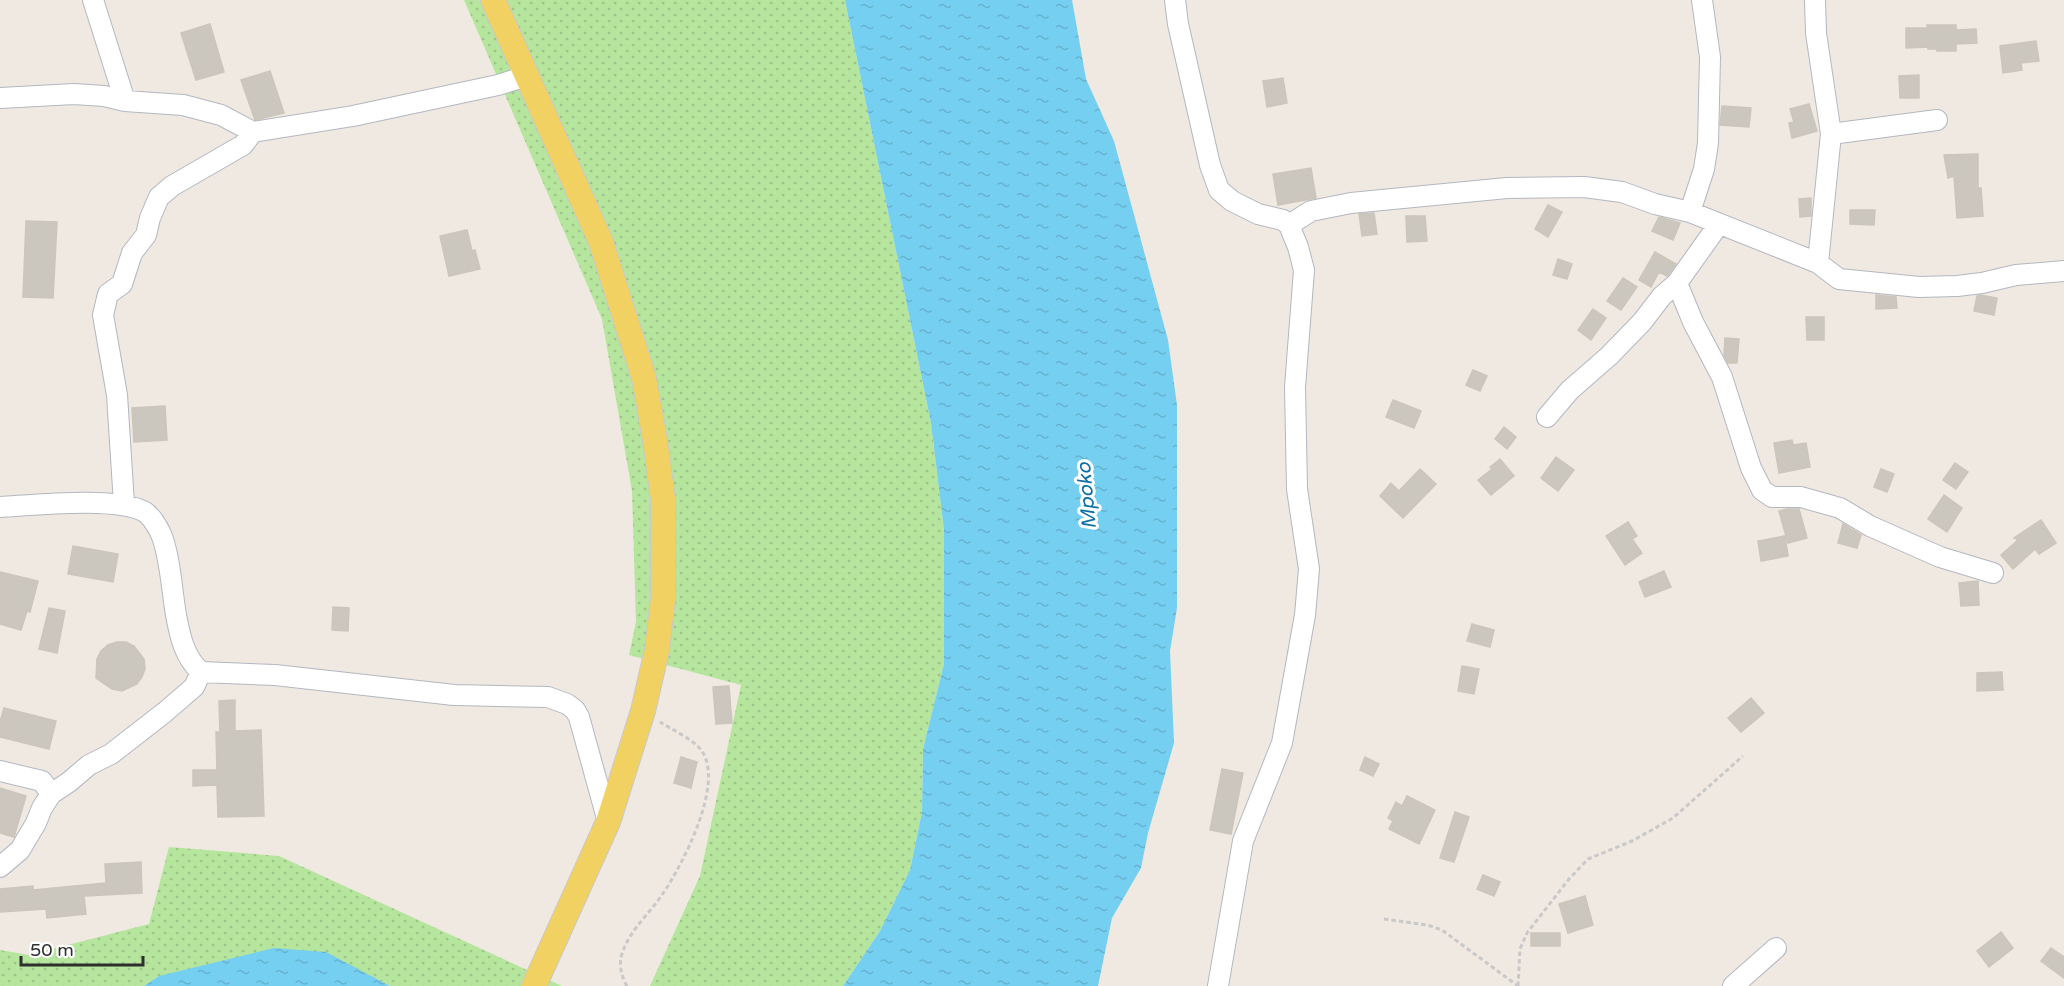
<svg xmlns="http://www.w3.org/2000/svg" width="2064" height="986" font-family="'Varela Round',sans-serif">
	<style>
		.grass { fill: url(#grass-dots) }
		.water { fill: url(#water-ripples) }
		.building { fill: #cbc7bf; stroke: #cbc5ba; stroke-width: 1.5 }
		.lines { fill: none; stroke-linecap: round; stroke-linejoin: round }
		.minor-casing { stroke: #b4b7c1; stroke-width: 22 }
		.major-casing { stroke: #c9c9c9; stroke-width: 26 }
		.path { stroke: #c9c9c9; stroke-width: 3; stroke-dasharray: 4.5 3; stroke-linecap: butt }
		.minor { stroke: #fff; stroke-width: 20 }
		.major { stroke: #f2d163; stroke-width: 24 }
		.labels { text-anchor: middle; stroke-width: 6; stroke-linejoin: round; paint-order: stroke }
		.water-label { font-size: 20px; font-style: italic; fill: #0d6fa3; stroke: #fff }
	</style>
	<defs>
		<pattern id="grass-dots" width="8" height="8" patternUnits="userSpaceOnUse" patternTransform="scale(1.5)"><rect width="8" height="8" fill="#b6e59e"/><path d="M2 2h.1M6 6h.1" fill="none" stroke="#9dc588" stroke-width="1.8" stroke-linecap="round"/></pattern>
		<pattern id="water-ripples" width="26" height="14" patternUnits="userSpaceOnUse" patternTransform="scale(1.5)"><rect width="26" height="14" fill="#75cff0"/><path d="M2 4q2-2 4 0t4 0M15 11q2-2 4 0t4 0" fill="none" stroke="#66b2ce"/></pattern>
	</defs>
	<rect width="100%" height="100%" fill="#efe9e1"/>
	<!-- grass -->
	<path class="grass" d="M 464,0 L 845,0 L 931,423 L 944,530 L 944,664 L 923,749 L 922,812 L 910,870 L 880,931 L 843,986 L 650,986 L 700,876 L 741,685 L 629,655 L 636,622 L 632,491 L 602,319 Z
		M 169,847 L 279,856 L 562,986 L 390,986 L 376,979 L 159,976 L 144,986 L 0,986 L 0,950 L 29,955 L 149,924 Z"/>
	<!-- water -->
	<path class="water" d="M 845,0 L 1072,0 L 1086,79 L 1114,141 L 1168,340 L 1177,405 L 1177,608 L 1170,651 L 1174,743 L 1148,833 L 1141,868 L 1112,918 L 1098,986 L 843,986 L 880,931 L 910,870 L 922,812 L 923,749 L 944,664 L 944,530 L 931,423 Z
		M 274,948 L 326,952 L 390,986 L 144,986 L 159,976 Z"/>
	<!-- building -->
	<path class="building" d="M 210,24 L 224,72 L 196,80 L 181,33 Z
		M 1927,25 L 1956,25 L 1956,30 L 1976,29 L 1977,43 L 1956,44 L 1956,51 L 1937,51 L 1937,49 L 1928,49 L 1928,47 L 1906,48 L 1906,28 L 1927,28 Z
		M 2036,41 L 2039,61 L 2021,63 L 2022,70 L 2003,73 L 2000,46 Z
		M 270,71 L 284,113 L 255,120 L 241,80 Z
		M 1919,75 L 1919,98 L 1900,98 L 1899,76 Z
		M 1283,78 L 1287,103 L 1267,107 L 1263,81 Z
		M 1809,104 L 1817,131 L 1792,138 L 1789,123 L 1794,122 L 1790,109 Z
		M 1722,106 L 1751,108 L 1749,127 L 1720,125 Z
		M 1978,154 L 1978,188 L 1981,188 L 1983,216 L 1957,218 L 1954,176 L 1948,178 L 1944,155 Z
		M 1311,168 L 1316,198 L 1278,205 L 1273,174 Z
		M 1811,198 L 1811,216 L 1800,217 L 1799,199 Z
		M 1548,205 L 1562,212 L 1548,237 L 1535,229 Z
		M 1850,210 L 1875,210 L 1874,225 L 1850,224 Z
		M 1374,213 L 1377,234 L 1362,236 L 1359,214 Z
		M 1406,216 L 1425,216 L 1427,241 L 1407,242 Z
		M 1659,217 L 1680,223 L 1673,240 L 1652,231 Z
		M 26,221 L 57,222 L 53,298 L 23,297 Z
		M 467,230 L 472,251 L 475,250 L 480,269 L 449,276 L 440,236 Z
		M 1655,252 L 1676,264 L 1667,276 L 1659,272 L 1651,287 L 1639,280 Z
		M 1558,259 L 1572,264 L 1567,279 L 1553,275 Z
		M 1623,278 L 1637,287 L 1621,310 L 1607,301 Z
		M 1876,295 L 1896,297 L 1897,308 L 1876,309 Z
		M 1980,295 L 1997,298 L 1994,315 L 1974,311 L 1977,296 Z
		M 1593,309 L 1606,318 L 1591,340 L 1578,330 Z
		M 1806,317 L 1824,317 L 1824,340 L 1807,340 Z
		M 1725,338 L 1739,339 L 1737,363 L 1728,363 L 1724,355 Z
		M 1473,370 L 1487,376 L 1480,391 L 1466,385 Z
		M 1393,400 L 1421,411 L 1414,428 L 1386,417 Z
		M 165,406 L 167,440 L 134,442 L 132,408 Z
		M 1504,427 L 1516,437 L 1507,449 L 1495,439 Z
		M 1792,440 L 1793,445 L 1806,443 L 1810,467 L 1779,473 L 1774,443 Z
		M 1556,457 L 1574,470 L 1558,491 L 1541,478 Z
		M 1500,459 L 1514,476 L 1491,495 L 1478,480 L 1492,469 L 1490,467 Z
		M 1955,463 L 1968,472 L 1956,489 L 1943,480 Z
		M 1420,469 L 1436,484 L 1403,518 L 1380,496 L 1391,483 L 1399,491 Z
		M 1881,469 L 1894,474 L 1887,492 L 1874,487 Z
		M 1944,495 L 1962,508 L 1947,532 L 1928,519 Z
		M 1787,509 L 1799,509 L 1807,538 L 1788,543 L 1779,511 Z
		M 2041,520 L 2056,543 L 2039,554 L 2035,549 L 2013,569 L 2001,555 L 2018,540 L 2014,538 Z
		M 1628,522 L 1637,536 L 1632,539 L 1642,553 L 1625,565 L 1606,536 Z
		M 1843,524 L 1861,535 L 1857,548 L 1838,543 Z
		M 1785,536 L 1788,556 L 1761,561 L 1758,541 Z
		M 73,546 L 118,554 L 113,582 L 68,574 Z
		M 1664,571 L 1671,587 L 1645,597 L 1639,582 Z
		M 0,572 L 38,581 L 30,612 L 27,611 L 21,630 L 0,624 Z
		M 1978,581 L 1979,605 L 1961,606 L 1959,583 Z
		M 333,607 L 349,608 L 348,631 L 332,630 Z
		M 49,608 L 65,611 L 57,653 L 39,649 Z
		M 1472,624 L 1494,630 L 1490,647 L 1467,641 Z
		M 117,642 L 126,642 L 134,646 L 144,659 L 145,669 L 142,677 L 137,684 L 122,691 L 112,689 L 96,678 L 97,659 L 101,651 L 108,645 Z
		M 1462,666 L 1479,669 L 1474,694 L 1458,691 Z
		M 2002,672 L 2003,690 L 1977,691 L 1977,673 Z
		M 729,686 L 732,723 L 716,724 L 713,687 Z
		M 1751,698 L 1764,713 L 1741,732 L 1728,718 Z
		M 235,700 L 235,731 L 261,730 L 264,816 L 218,817 L 217,785 L 193,786 L 193,770 L 217,770 L 216,732 L 220,732 L 219,701 Z
		M 4,708 L 56,721 L 49,749 L 0,737 L 0,722 Z
		M 681,757 L 697,762 L 691,788 L 674,783 Z
		M 1365,757 L 1379,764 L 1373,776 L 1360,770 Z
		M 1222,769 L 1243,773 L 1231,834 L 1210,830 Z
		M 0,788 L 26,796 L 14,837 L 0,833 Z
		M 1407,796 L 1435,810 L 1419,844 L 1389,829 L 1393,821 L 1388,818 L 1396,802 L 1402,806 Z
		M 1455,812 L 1469,817 L 1454,862 L 1440,858 Z
		M 141,862 L 142,893 L 84,896 L 86,914 L 47,918 L 46,909 L 0,912 L 0,889 L 33,886 L 33,890 L 106,883 L 105,864 Z
		M 1483,875 L 1500,882 L 1494,896 L 1477,889 Z
		M 1585,896 L 1593,925 L 1568,933 L 1559,904 Z
		M 2001,932 L 2013,948 L 1989,967 L 1977,951 Z
		M 1531,933 L 1560,933 L 1560,946 L 1531,946 Z
		M 2051,948 L 2064,957 L 2064,978 L 2041,961 Z"/>
	<g class="lines">
		<!-- minor casing -->
		<g class="minor-casing">
			<path id="minor" d="M 93,0 L 125,101
				M 1175,0 L 1178,24 L 1210,165 L 1219,190 L 1232,201 L 1258,214 L 1283,220 L 1289,225 L 1298,247 L 1304,270 L 1295,387 L 1297,489 L 1309,569 L 1305,615 L 1282,743 L 1243,841 L 1218,986
				M 1815,0 L 1816,33 L 1831,134 L 1818,263
				M 0,98 L 74,94 L 104,96 L 125,101 L 183,105 L 221,115 L 253,132 L 353,116 L 498,85 L 527,76
				M 1831,134 L 1937,120
				M 1690,212 L 1704,169 L 1708,143 L 1710,57 L 1702,0
				M 1289,225 L 1311,211 L 1351,203 L 1507,188 L 1584,187 L 1622,192 L 1655,204 L 1690,212 L 1818,263 L 1839,279 L 1919,287 L 1957,286 L 1982,283 L 2016,275 L 2064,271
				M 1677,283 L 1693,322 L 1722,377 L 1751,468 L 1762,490 L 1772,497 L 1801,497 L 1840,508 L 1870,526 L 1940,557 L 1993,573
				M 1547,417 L 1570,390 L 1609,356 L 1642,322 L 1662,296 L 1677,283 L 1719,224
				M 124,504 L 117,395 L 103,315 L 108,294 L 122,284 L 132,253 L 146,235 L 150,218 L 159,197 L 172,186 L 243,145 L 253,132
				M 0,507 C 35,505 117,496 145,512 C 151,516 158,527 161,534 C 170,555 172,592 176,615 C 180,636 184,657 201,672 L 275,675 L 454,695 L 548,697 L 567,704 L 575,710 L 579,717 L 608,822
				M 0,771 L 42,781 L 51,794
				M 0,867 L 20,850 L 36,823 L 42,808 L 51,794 L 69,782 L 89,765 L 111,754 L 165,712 L 194,687 L 201,672
				M 1733,986 L 1776,948"/>
		</g>
		<!-- major casing -->
		<g class="major-casing">
			<path id="major" d="M 493,0 L 601,242 L 644,378 L 655,440 L 663,499 L 663,599 L 657,650 L 643,711 L 608,822 L 534,986"/>
		</g>
		<!-- path -->
		<path class="path" d="M 1384,919 L 1427,925 L 1442,930 L 1518,986
			M 627,986 C 621,976 618,962 623,951 C 631,929 649,914 662,895 C 682,866 726,782 701,750 C 694,740 671,729 660,722
			M 1518,986 L 1520,949 L 1527,933 L 1569,879 L 1588,859 L 1632,841 L 1673,818 L 1743,756"/>
		<!-- minor -->
		<use href="#minor" class="minor"/>
		<!-- major -->
		<use href="#major" class="major"/>
	</g>
	<g class="labels">
		<!-- water labels -->
		<g class="water-label">
			<text transform="translate(1086 496) rotate(-95)" y="7">Mpoko</text>
		</g>
	</g>
	<!-- scale -->
	<path d="M21 956v9h122v-9" fill="none" stroke="#2e2e2e" stroke-width="3"/>
	<text x="30" y="956" font-size="18" fill="#2e2e2e" stroke="#ffffff" stroke-width="4.5" paint-order="stroke">50 m</text>
</svg>
